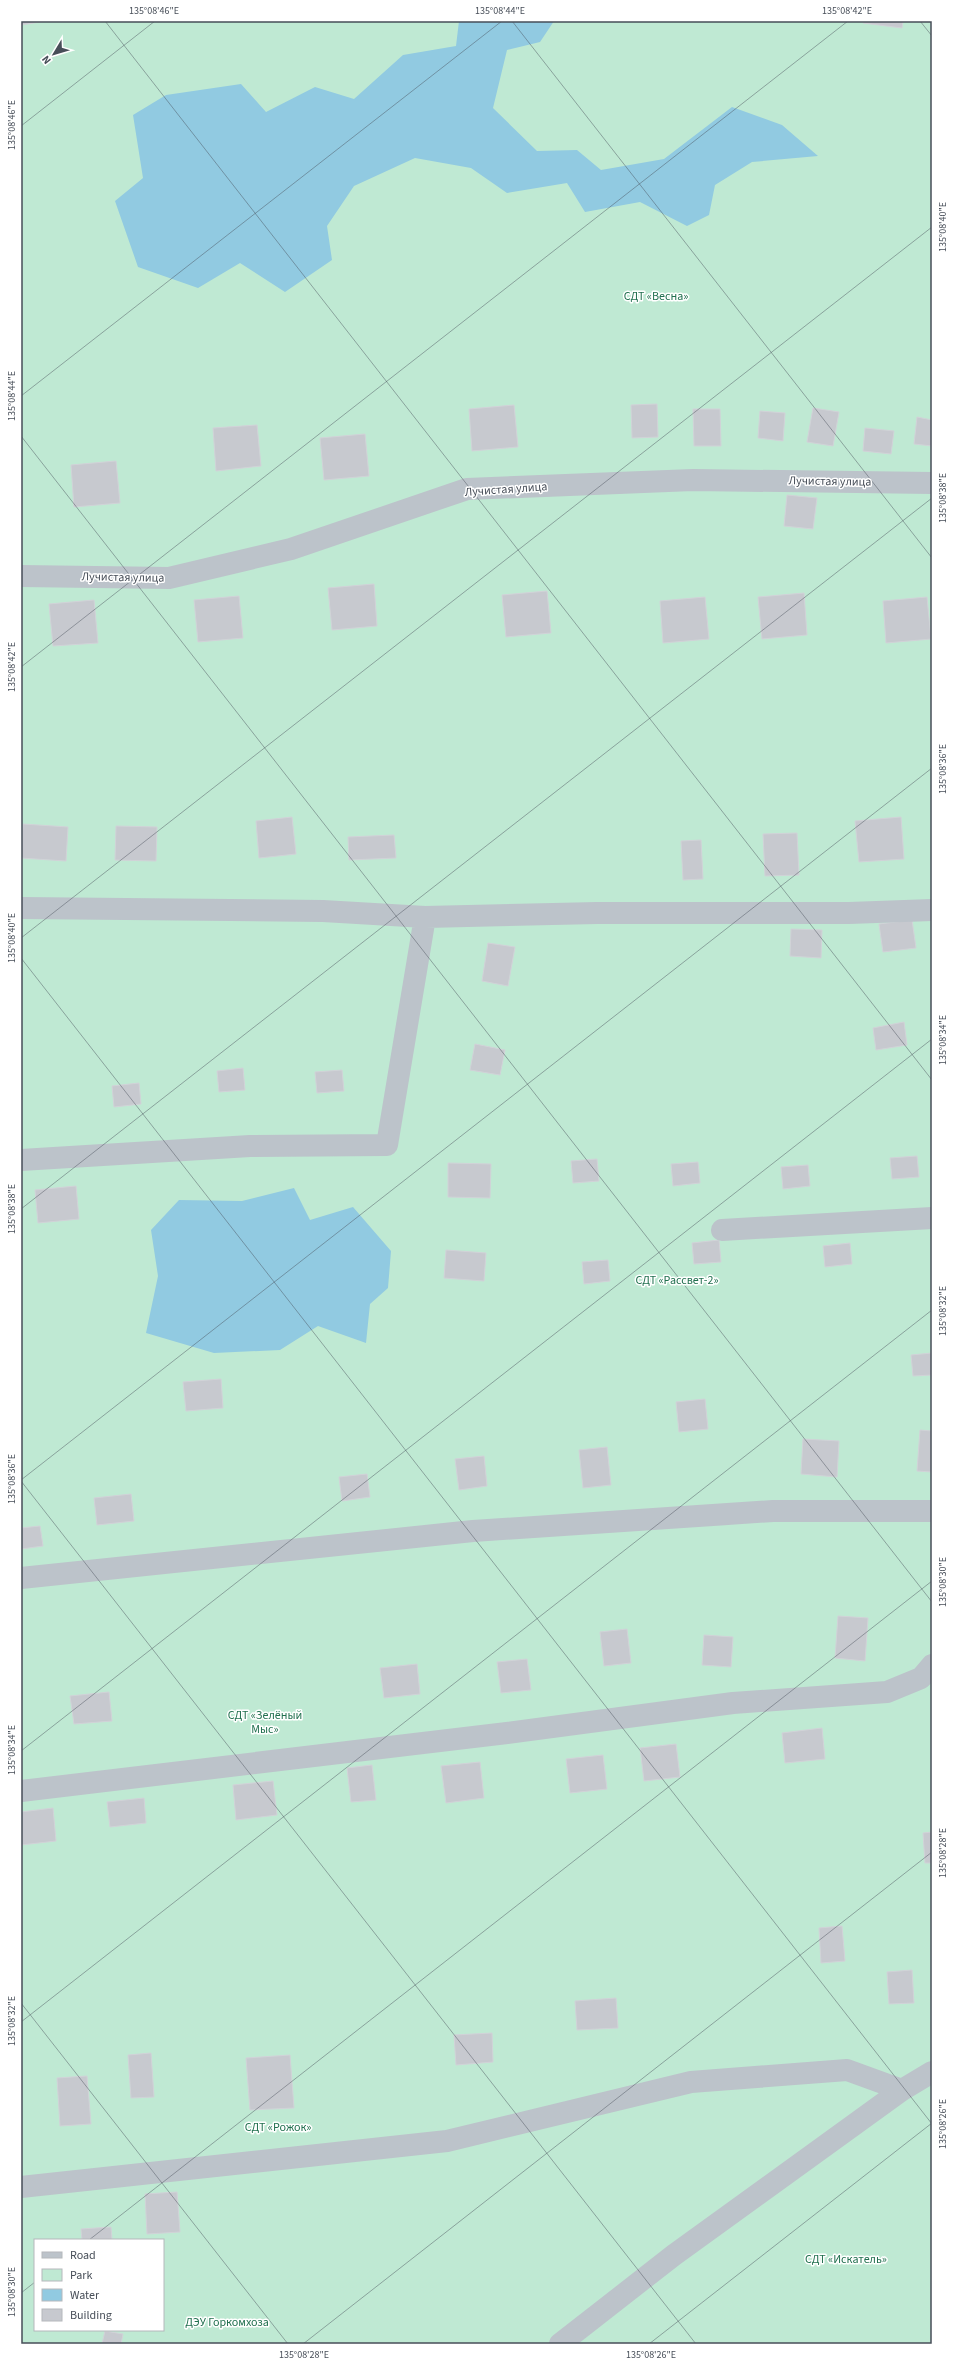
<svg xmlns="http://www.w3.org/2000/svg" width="953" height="2365" font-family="'Source Sans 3',sans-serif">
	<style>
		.green { fill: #bfe9d3; fill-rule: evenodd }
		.water { fill: #91cae1 }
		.building { fill: #c7c9cf; stroke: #d1d3d8 }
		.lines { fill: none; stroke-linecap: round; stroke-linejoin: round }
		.minor { stroke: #bcc3ca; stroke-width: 22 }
		.ticks { fill: none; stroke: #474e58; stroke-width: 1; stroke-opacity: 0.45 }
		.labels { text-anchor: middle; stroke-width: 3; stroke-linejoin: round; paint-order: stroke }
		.park-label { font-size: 12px; fill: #21704f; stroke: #fff }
		.street-label { font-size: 12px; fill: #474e58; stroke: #fff }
		.neatline { fill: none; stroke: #474e58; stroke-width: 1.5 }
		.ticks-label { font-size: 10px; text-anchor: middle; fill: #474e58 }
	</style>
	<rect width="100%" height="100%" fill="#efeded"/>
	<!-- green -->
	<path class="green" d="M 21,21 L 932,21 L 932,2344 L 21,2344 ZM 35,2240 L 163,2240 L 163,2330 L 35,2330 Z"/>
	<!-- water -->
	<path class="water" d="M 459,21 L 554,21 L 540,42 L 507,50 L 493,108 L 537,151 L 577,150 L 601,170 L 664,159 L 732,107 L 782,125 L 818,156 L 752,162 L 715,185 L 709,215 L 687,226 L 640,202 L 585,212 L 567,183 L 507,193 L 471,168 L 415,158 L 354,186 L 327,226 L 332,260 L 285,292 L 240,263 L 198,288 L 138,267 L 115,201 L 143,178 L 133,115 L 166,95 L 241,84 L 266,112 L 315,87 L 354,99 L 403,55 L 456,46 Z
		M 294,1188 L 310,1220 L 353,1207 L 391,1251 L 388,1288 L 370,1304 L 366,1343 L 318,1326 L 280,1350 L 214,1353 L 146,1333 L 158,1276 L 151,1230 L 179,1200 L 242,1201 Z"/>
	<!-- building -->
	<path class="building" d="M 21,21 L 46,21 L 21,25 Z
		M 863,21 L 903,21 L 902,28 L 863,23 Z
		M 657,404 L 658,437 L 632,438 L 631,405 Z
		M 514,405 L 518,447 L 472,451 L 469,409 Z
		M 813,408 L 839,412 L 833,446 L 807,442 Z
		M 693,409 L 720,409 L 721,446 L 694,446 Z
		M 760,411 L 785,413 L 783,441 L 758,438 Z
		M 917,417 L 932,420 L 932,446 L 914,444 Z
		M 257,425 L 261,466 L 216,471 L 213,428 Z
		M 865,428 L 894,431 L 891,454 L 863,451 Z
		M 365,434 L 369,476 L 324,480 L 320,438 Z
		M 116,461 L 120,503 L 74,507 L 71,465 Z
		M 787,495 L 817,498 L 813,529 L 784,526 Z
		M 374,584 L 377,626 L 332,630 L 328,588 Z
		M 547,591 L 551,633 L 506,637 L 502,595 Z
		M 804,593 L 807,635 L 762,639 L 758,597 Z
		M 239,596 L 243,638 L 198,642 L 194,600 Z
		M 705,597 L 709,639 L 663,643 L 660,601 Z
		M 927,597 L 931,639 L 886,643 L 883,601 Z
		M 94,600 L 98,643 L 53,646 L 49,604 Z
		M 292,817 L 296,854 L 259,858 L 256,821 Z
		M 901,817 L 904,859 L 859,862 L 855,821 Z
		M 23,824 L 68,827 L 66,861 L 21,858 Z
		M 116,826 L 157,827 L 156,861 L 115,860 Z
		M 797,833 L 799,875 L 765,876 L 763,834 Z
		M 394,835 L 396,858 L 349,860 L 348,837 Z
		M 701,840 L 703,879 L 683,880 L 681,841 Z
		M 912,920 L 916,948 L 883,952 L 879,924 Z
		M 791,929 L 822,930 L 821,958 L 790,956 Z
		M 488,943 L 515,947 L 508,986 L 482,981 Z
		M 904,1022 L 907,1045 L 876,1050 L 873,1028 Z
		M 475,1044 L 505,1050 L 500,1075 L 470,1070 Z
		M 243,1068 L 245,1090 L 219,1092 L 217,1071 Z
		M 342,1070 L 344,1091 L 317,1093 L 315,1072 Z
		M 139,1083 L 141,1104 L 114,1107 L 112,1086 Z
		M 917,1156 L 919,1177 L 892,1179 L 890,1158 Z
		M 597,1159 L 599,1181 L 573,1183 L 571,1161 Z
		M 698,1162 L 700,1183 L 673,1186 L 671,1164 Z
		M 448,1163 L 491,1164 L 490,1198 L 448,1197 Z
		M 808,1165 L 810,1186 L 783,1189 L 781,1167 Z
		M 76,1186 L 79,1219 L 38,1223 L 35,1190 Z
		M 719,1240 L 721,1262 L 694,1264 L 692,1243 Z
		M 850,1243 L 852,1264 L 825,1267 L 823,1246 Z
		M 446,1250 L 486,1253 L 484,1281 L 444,1278 Z
		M 608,1260 L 610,1281 L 584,1284 L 582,1262 Z
		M 932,1353 L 932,1375 L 913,1376 L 911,1355 Z
		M 221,1379 L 223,1408 L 186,1411 L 183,1382 Z
		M 705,1399 L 708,1429 L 679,1432 L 676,1402 Z
		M 920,1430 L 932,1431 L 932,1472 L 917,1471 Z
		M 803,1439 L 839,1441 L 837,1477 L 801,1474 Z
		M 607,1447 L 611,1485 L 583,1488 L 579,1450 Z
		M 484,1456 L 487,1486 L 459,1490 L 455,1459 Z
		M 367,1474 L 370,1497 L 342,1501 L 339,1477 Z
		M 131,1494 L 134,1521 L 97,1525 L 94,1498 Z
		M 40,1526 L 43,1546 L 21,1549 L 21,1528 Z
		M 838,1616 L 868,1618 L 865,1661 L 835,1658 Z
		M 627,1629 L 631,1663 L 604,1666 L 600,1632 Z
		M 704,1635 L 733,1637 L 731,1667 L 702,1665 Z
		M 527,1659 L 531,1690 L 501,1693 L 497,1662 Z
		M 417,1664 L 420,1694 L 384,1698 L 380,1668 Z
		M 109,1692 L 112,1721 L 74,1724 L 70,1696 Z
		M 822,1728 L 825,1759 L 785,1763 L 782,1733 Z
		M 676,1744 L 680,1777 L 644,1781 L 640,1748 Z
		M 603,1755 L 607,1789 L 570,1793 L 566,1759 Z
		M 480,1762 L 484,1798 L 446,1803 L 441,1766 Z
		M 372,1765 L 376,1800 L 351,1802 L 347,1768 Z
		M 273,1781 L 277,1815 L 236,1820 L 233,1785 Z
		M 144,1798 L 146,1823 L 110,1827 L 107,1802 Z
		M 53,1808 L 56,1841 L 21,1845 L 21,1812 Z
		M 932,1832 L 932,1863 L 925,1863 L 923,1833 Z
		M 842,1926 L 845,1961 L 821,1963 L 819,1928 Z
		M 912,1970 L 914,2003 L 889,2004 L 887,1972 Z
		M 616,1998 L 618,2028 L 577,2030 L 575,2001 Z
		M 492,2033 L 493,2062 L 456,2065 L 454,2035 Z
		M 151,2053 L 154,2097 L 131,2098 L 128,2055 Z
		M 290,2055 L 294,2108 L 250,2110 L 246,2058 Z
		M 87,2076 L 91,2124 L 60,2126 L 57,2078 Z
		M 177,2192 L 180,2232 L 147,2234 L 145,2194 Z
		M 111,2227 L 112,2240 L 82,2240 L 81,2229 Z
		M 105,2331 L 123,2334 L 121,2344 L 102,2344 Z"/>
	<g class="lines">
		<!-- minor -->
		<path class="minor" d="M 21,576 L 169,578 L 291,549 L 467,489 L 693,480 L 932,483
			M 21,908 L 323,911 L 425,917 L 597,913 L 849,913 L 932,910
			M 21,1160 L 250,1146 L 387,1145 L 425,917
			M 722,1230 L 932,1218
			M 21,1578 L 473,1531 L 773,1511 L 932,1511
			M 21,1791 L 507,1733 L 733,1703 L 887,1692 L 921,1678 L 932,1665
			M 21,2187 L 447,2141 L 691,2082 L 847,2070 L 902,2090 L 932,2072
			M 560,2344 L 674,2255 L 902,2090"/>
	</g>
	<!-- ticks -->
	<path class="ticks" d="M 105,21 L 932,1080M 512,21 L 932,558M 920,21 L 932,36M 21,126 L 155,21M 21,396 L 502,21M 21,436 L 932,1602M 21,667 L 848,21M 21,938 L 932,227M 21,958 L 932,2124M 21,1209 L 932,498M 21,1480 L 932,768M 21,1481 L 696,2344M 21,1751 L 932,1039M 21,2003 L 288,2344M 21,2022 L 932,1310M 89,2240 L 932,1581M 21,2293 L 35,2282M 303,2344 L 932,1852M 649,2344 L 932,2123"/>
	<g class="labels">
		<!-- park labels -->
		<g class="park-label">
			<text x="656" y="300">СДТ «Весна»</text>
			<text x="677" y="1284">СДТ «Рассвет-2»</text>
			<text x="265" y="1719">СДТ «Зелёный<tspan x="265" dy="14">Мыс»</tspan></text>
			<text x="278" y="2131">СДТ «Рожок»</text>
			<text x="846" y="2263">СДТ «Искатель»</text>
			<text x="227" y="2326">ДЭУ Горкомхоза</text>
		</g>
		<!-- street labels -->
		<g class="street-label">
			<text transform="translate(830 481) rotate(1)" y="4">Лучистая улица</text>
			<text transform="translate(506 489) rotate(-4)" y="4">Лучистая улица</text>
			<text transform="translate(123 577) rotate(1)" y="4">Лучистая улица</text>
		</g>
	</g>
	<!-- border -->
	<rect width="953" height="2365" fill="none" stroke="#ffffff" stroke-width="44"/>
	<!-- legend -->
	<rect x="34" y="2239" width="130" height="92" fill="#ffffff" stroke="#b5b8bc"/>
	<rect x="42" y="2252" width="20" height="6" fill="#bcc3ca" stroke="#b5b8bc"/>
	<text x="70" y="2259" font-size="12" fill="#474e58">Road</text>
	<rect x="42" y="2269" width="20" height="12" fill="#bfe9d3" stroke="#b5b8bc"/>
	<text x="70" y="2279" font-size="12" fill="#474e58">Park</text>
	<rect x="42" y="2289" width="20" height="12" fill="#91cae1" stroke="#b5b8bc"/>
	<text x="70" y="2299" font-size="12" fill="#474e58">Water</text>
	<rect x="42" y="2309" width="20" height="12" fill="#c7c9cf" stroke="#b5b8bc"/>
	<text x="70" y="2319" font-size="12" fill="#474e58">Building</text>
	<!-- north arrow -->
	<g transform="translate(54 54) rotate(232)" stroke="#ffffff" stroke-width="3" paint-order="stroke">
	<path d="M0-3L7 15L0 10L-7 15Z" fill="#474e58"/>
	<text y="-6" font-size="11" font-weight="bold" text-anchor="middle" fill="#474e58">N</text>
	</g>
	<rect x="22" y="22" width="909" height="2321" class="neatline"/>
	<g class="ticks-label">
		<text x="154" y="14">135°08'46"E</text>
		<text x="500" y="14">135°08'44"E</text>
		<text x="847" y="14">135°08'42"E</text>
		<text transform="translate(11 125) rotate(-90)" y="4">135°08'46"E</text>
		<text transform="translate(942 227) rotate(-90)" y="4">135°08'40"E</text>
		<text transform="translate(11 396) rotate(-90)" y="4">135°08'44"E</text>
		<text transform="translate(942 498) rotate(-90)" y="4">135°08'38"E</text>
		<text transform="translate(11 667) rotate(-90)" y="4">135°08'42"E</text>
		<text transform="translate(942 769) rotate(-90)" y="4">135°08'36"E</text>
		<text transform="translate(11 938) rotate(-90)" y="4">135°08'40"E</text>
		<text transform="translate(942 1040) rotate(-90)" y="4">135°08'34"E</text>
		<text transform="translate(11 1209) rotate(-90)" y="4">135°08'38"E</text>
		<text transform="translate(942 1311) rotate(-90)" y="4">135°08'32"E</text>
		<text transform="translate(11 1479) rotate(-90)" y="4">135°08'36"E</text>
		<text transform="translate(942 1582) rotate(-90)" y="4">135°08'30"E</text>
		<text transform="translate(11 1750) rotate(-90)" y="4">135°08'34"E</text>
		<text transform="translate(942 1853) rotate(-90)" y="4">135°08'28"E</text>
		<text transform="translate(11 2021) rotate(-90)" y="4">135°08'32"E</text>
		<text transform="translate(942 2124) rotate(-90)" y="4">135°08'26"E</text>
		<text transform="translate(11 2292) rotate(-90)" y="4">135°08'30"E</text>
		<text x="304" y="2358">135°08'28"E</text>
		<text x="651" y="2358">135°08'26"E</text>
	</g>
</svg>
